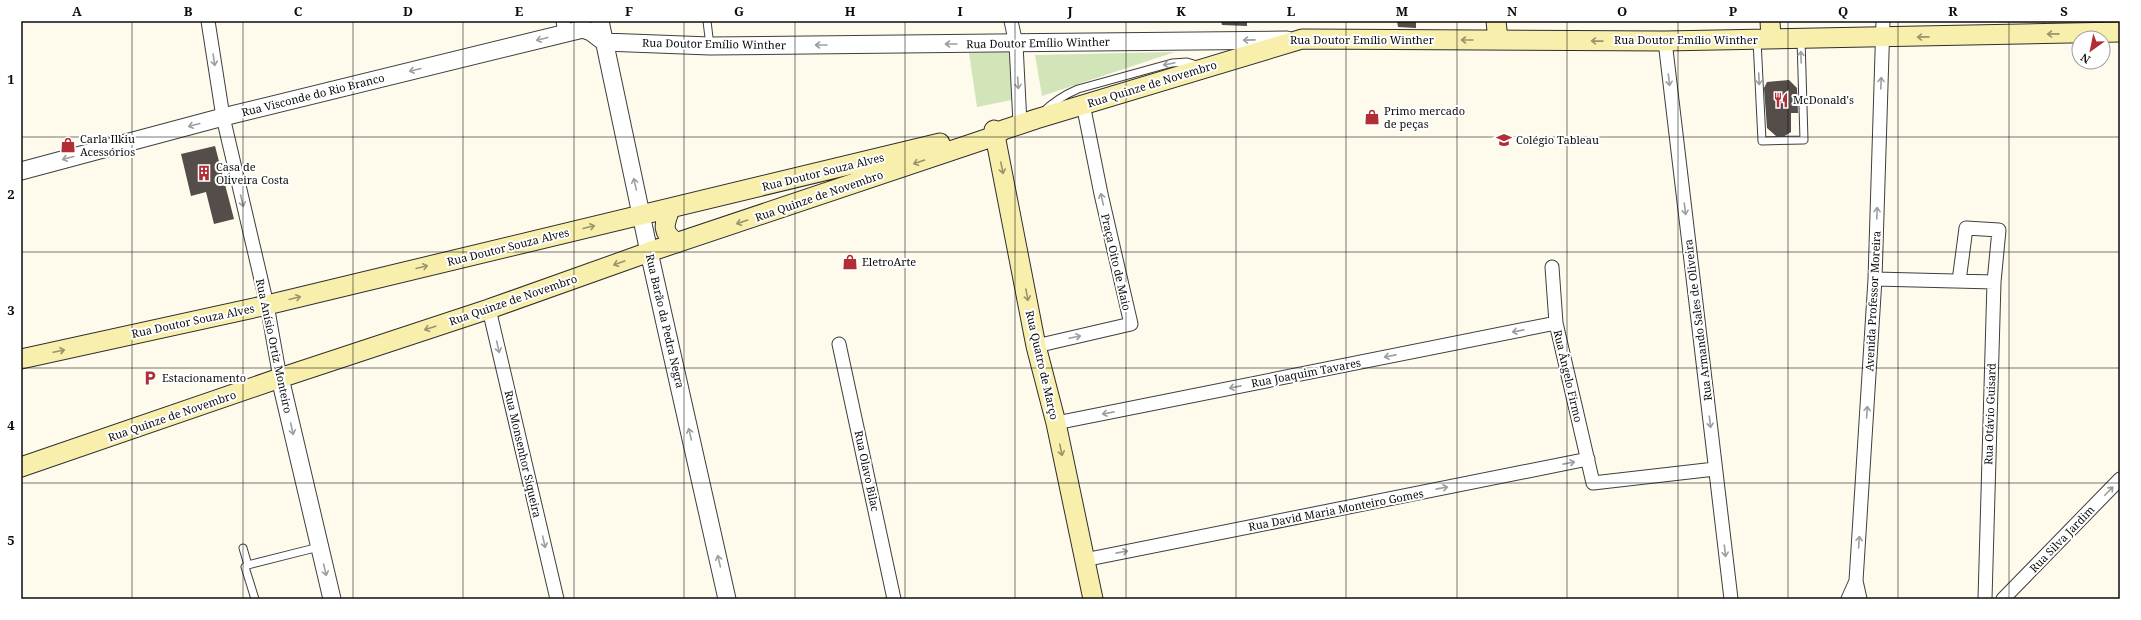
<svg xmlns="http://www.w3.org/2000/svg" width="2141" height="620" font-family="'Noto Serif',serif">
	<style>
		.green { fill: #d1e5b9 }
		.building { fill: #544d49 }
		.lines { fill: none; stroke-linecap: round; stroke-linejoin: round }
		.service-casing { stroke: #3f3f3f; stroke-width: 9 }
		.minor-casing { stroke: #3f3f3f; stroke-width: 15 }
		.tertiary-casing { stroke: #3f3f3f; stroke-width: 19 }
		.secondary-casing { stroke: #2e2e2e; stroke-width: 21 }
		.service { stroke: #fff; stroke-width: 7 }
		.minor { stroke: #fff; stroke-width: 13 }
		.tertiary { stroke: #fff; stroke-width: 17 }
		.secondary { stroke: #f9efac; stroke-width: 19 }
		.oneway { stroke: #9a946c }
		.oneway2 { stroke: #9e9e9e }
		.grid { fill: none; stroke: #0c0c0c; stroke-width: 1; stroke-opacity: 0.55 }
		.labels { text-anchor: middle; stroke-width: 4; stroke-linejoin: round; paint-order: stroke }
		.street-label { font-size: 11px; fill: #0c0c0c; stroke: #fff }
		.poi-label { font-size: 11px; fill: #0c0c0c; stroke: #fff; text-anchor: start }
		.neatline { fill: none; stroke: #0c0c0c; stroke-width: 1.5 }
		.grid-label { font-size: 13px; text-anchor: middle; font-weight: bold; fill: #0c0c0c }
	</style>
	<rect width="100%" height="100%" fill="#fefaec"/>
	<!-- green -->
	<path class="green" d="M 1012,52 L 1016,99 L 977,107 L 969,53 Z
		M 1175,52 L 1042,96 L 1035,55 Z"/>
	<!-- building -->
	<path class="building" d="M 1221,21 L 1247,21 L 1247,26 L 1222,25 Z
		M 1397,21 L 1416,21 L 1416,28 L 1398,27 Z
		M 1789,80 L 1797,88 L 1798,113 L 1791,113 L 1791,132 L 1783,137 L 1776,136 L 1767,128 L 1764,88 L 1767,82 Z
		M 215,146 L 234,219 L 214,224 L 206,192 L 191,196 L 181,154 Z"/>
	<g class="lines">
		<!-- service casing -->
		<g class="service-casing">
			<path id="service" d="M 707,21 L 710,46
				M 1757,40 L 1762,141 L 1804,140 L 1801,39
				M 1043,112 C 1054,101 1064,95 1078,89 L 1172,63 L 1187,62 L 1197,65
				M 243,548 L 248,565 L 245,567 L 255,599
				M 248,565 L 319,547"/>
		</g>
		<!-- minor casing -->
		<g class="minor-casing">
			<path id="minor" d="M 208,21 L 223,117 L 267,305 L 280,378
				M 563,21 L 565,33
				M 1011,21 L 1016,44 L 1020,124
				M 1665,41 L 1731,599
				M 1552,267 L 1556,323 L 1593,483 L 1715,469
				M 1875,279 L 1994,282
				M 1959,281 L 1966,228 L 1999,230 L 1994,282 L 1985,599
				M 489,309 L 557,599
				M 839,344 L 894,599
				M 1036,346 L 1131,324 L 1101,194 L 1083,104
				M 1056,423 L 1556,323
				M 1084,560 L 1588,459
				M 1848,599 L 1856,581
				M 1860,599 L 1856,581 L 1875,279 L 1883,21
				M 2003,599 L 2120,479"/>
		</g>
		<!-- tertiary casing -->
		<g class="tertiary-casing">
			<path id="tertiary" d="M 600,21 L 649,252 L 727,599
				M 604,42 L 710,46 L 1287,40
				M 21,171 L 223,117 L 583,29 L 591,32 L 604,42
				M 280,378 L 332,599"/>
		</g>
		<!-- secondary casing -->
		<g class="secondary-casing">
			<path id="secondary" d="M 1496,21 L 1498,40
				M 1770,21 L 1771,39
				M 994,130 L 1036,346 L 1056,423 L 1093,599
				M 670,209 C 664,225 661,232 677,243
				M 21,359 L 267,305 L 940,143
				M 21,467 L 280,378 L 489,309 L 649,252 L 995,136 L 1003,130 L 1036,119 L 1302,39 L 1665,41 L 2120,32"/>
		</g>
		<!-- service -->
		<use href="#service" class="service"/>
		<!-- minor -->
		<use href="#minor" class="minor"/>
		<!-- tertiary -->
		<use href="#tertiary" class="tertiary"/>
		<!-- secondary -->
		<use href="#secondary" class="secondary"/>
	</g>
	<!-- one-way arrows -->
	<defs><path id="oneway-shaft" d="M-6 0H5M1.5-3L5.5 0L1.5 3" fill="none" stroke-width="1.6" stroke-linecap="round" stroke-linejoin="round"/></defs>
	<g class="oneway">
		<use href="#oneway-shaft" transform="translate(2053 34) rotate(179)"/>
		<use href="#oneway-shaft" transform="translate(1923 37) rotate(179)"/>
		<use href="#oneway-shaft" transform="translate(1467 40) rotate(-180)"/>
		<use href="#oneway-shaft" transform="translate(1597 41) rotate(-179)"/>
		<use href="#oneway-shaft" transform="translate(919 162) rotate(161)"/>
		<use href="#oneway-shaft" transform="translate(1002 168) rotate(79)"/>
		<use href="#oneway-shaft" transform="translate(742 222) rotate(161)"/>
		<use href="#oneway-shaft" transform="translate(589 227) rotate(-14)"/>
		<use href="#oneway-shaft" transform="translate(619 263) rotate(160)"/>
		<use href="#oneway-shaft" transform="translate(422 267) rotate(-14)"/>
		<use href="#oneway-shaft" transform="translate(1027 295) rotate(79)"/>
		<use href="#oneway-shaft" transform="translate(295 298) rotate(-14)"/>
		<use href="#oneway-shaft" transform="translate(430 328) rotate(162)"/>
		<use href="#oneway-shaft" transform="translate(59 351) rotate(-12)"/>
		<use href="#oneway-shaft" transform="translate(1061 450) rotate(78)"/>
	</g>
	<g class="oneway2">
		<use href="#oneway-shaft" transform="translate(542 39) rotate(166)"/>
		<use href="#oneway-shaft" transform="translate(1249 40) rotate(179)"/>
		<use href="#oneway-shaft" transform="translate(951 44) rotate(180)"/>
		<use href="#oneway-shaft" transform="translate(821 45) rotate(180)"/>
		<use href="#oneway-shaft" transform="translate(1801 57) rotate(-92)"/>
		<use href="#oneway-shaft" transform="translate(214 60) rotate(81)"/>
		<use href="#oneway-shaft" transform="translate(1169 64) rotate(168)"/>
		<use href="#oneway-shaft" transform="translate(415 70) rotate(166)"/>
		<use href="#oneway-shaft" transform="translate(1759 79) rotate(87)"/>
		<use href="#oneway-shaft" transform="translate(1669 80) rotate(83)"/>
		<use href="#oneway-shaft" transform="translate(1018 83) rotate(87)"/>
		<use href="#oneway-shaft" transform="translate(1881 83) rotate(-88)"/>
		<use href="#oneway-shaft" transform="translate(194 125) rotate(165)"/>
		<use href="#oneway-shaft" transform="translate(68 158) rotate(165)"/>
		<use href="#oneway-shaft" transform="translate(635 184) rotate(-103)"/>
		<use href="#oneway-shaft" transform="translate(1102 199) rotate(-103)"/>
		<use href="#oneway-shaft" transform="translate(242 201) rotate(77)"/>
		<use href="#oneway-shaft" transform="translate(1685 209) rotate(83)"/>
		<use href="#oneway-shaft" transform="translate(1877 213) rotate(-88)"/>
		<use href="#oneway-shaft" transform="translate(1518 331) rotate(169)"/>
		<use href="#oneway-shaft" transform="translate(1075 337) rotate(-12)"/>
		<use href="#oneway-shaft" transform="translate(498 347) rotate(77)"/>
		<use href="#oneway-shaft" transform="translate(1390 356) rotate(169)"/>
		<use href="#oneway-shaft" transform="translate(1235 387) rotate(169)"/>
		<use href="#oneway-shaft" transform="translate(1867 412) rotate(-86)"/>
		<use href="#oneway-shaft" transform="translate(1108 413) rotate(169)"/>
		<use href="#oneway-shaft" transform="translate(1710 422) rotate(83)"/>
		<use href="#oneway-shaft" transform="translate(292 429) rotate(77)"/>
		<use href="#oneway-shaft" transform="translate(690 434) rotate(-103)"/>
		<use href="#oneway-shaft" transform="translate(1569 463) rotate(-11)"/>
		<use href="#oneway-shaft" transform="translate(1442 488) rotate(-11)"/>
		<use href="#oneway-shaft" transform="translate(2109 491) rotate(-46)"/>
		<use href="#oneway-shaft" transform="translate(544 542) rotate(77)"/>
		<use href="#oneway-shaft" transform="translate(1859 542) rotate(-86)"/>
		<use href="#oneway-shaft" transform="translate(1725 551) rotate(83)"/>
		<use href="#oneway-shaft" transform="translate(1122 552) rotate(-11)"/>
		<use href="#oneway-shaft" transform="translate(719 561) rotate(-103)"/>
		<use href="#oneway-shaft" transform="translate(325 570) rotate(77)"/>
	</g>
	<!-- grid -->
	<path class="grid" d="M 132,21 L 132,599M 243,21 L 243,599M 353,21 L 353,599M 463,21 L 463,599M 574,21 L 574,599M 684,21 L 684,599M 795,21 L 795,599M 905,21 L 905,599M 1015,21 L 1015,599M 1126,21 L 1126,599M 1236,21 L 1236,599M 1346,21 L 1346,599M 1457,21 L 1457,599M 1567,21 L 1567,599M 1678,21 L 1678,599M 1788,21 L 1788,599M 1898,21 L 1898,599M 2009,21 L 2009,599M 21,137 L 2120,137M 21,252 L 2120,252M 21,368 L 2120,368M 21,483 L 2120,483"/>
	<!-- icons -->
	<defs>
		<g id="restaurant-bare" transform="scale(1.2)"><path d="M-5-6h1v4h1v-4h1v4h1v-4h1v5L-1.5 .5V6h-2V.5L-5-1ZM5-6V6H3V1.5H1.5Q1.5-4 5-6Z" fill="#b12e37" stroke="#fff" stroke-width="2.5" paint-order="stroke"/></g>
		<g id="shop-bare" transform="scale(1.2)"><path d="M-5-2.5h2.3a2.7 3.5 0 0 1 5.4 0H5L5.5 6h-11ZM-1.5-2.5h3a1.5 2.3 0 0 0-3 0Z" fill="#b12e37" stroke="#fff" stroke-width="2.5" paint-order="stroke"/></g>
		<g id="university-bare" transform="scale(1.2)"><path d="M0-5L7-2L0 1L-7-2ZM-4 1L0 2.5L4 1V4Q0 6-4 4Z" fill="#b12e37" stroke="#fff" stroke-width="2.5" paint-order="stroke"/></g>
		<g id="building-bare" transform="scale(1.2)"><path d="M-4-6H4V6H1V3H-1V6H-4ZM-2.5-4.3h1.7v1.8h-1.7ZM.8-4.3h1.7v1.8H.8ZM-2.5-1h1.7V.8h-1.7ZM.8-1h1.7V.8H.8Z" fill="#b12e37" stroke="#fff" stroke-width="2.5" paint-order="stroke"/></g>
		<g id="parking-bare" transform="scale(1.2)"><path d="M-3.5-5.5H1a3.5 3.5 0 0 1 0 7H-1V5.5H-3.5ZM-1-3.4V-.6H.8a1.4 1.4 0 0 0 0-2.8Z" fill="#b12e37" stroke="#fff" stroke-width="2.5" paint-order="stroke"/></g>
	</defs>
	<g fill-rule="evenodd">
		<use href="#restaurant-bare" x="1781" y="100"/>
		<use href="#shop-bare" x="1372" y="117"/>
		<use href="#university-bare" x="1504" y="140"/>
		<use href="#shop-bare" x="68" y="145"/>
		<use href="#building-bare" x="204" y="173"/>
		<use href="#shop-bare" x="850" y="262"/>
		<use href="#parking-bare" x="150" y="378"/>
	</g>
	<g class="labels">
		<!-- street labels -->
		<g class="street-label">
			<text x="1362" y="44">Rua Doutor Emílio Winther</text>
			<text x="1686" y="44">Rua Doutor Emílio Winther</text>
			<text transform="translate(1038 43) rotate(-1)" y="4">Rua Doutor Emílio Winther</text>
			<text transform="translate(714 44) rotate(1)" y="4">Rua Doutor Emílio Winther</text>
			<text transform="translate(1152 84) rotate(-17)" y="4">Rua Quinze de Novembro</text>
			<text transform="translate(313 95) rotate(-14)" y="4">Rua Visconde do Rio Branco</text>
			<text transform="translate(823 172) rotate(-14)" y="4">Rua Doutor Souza Alves</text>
			<text transform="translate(819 196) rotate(-19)" y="4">Rua Quinze de Novembro</text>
			<text transform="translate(508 247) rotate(-14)" y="4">Rua Doutor Souza Alves</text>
			<text transform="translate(1116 262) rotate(77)" y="4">Praça Oito de Maio</text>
			<text transform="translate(513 300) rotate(-19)" y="4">Rua Quinze de Novembro</text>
			<text transform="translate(1873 301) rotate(-87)" y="4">Avenida Professor Moreira</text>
			<text transform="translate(1698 320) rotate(-97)" y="4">Rua Armando Sales de Oliveira</text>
			<text transform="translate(193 321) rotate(-12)" y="4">Rua Doutor Souza Alves</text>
			<text transform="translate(665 321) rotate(77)" y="4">Rua Barão da Pedra Negra</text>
			<text transform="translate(274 346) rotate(78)" y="4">Rua Anísio Ortiz Monteiro</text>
			<text transform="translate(1042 365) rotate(77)" y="4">Rua Quatro de Março</text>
			<text transform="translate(1306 373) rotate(-11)" y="4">Rua Joaquim Tavares</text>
			<text transform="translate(1568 376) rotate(77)" y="4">Rua Ângelo Firmo</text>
			<text transform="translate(1990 414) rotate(-88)" y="4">Rua Otávio Guisard</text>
			<text transform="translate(172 416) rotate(-19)" y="4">Rua Quinze de Novembro</text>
			<text transform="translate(523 454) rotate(77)" y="4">Rua Monsenhor Siqueira</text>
			<text transform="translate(867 471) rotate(78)" y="4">Rua Olavo Bilac</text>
			<text transform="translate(1336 510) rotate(-11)" y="4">Rua David Maria Monteiro Gomes</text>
			<text transform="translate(2062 539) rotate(-46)" y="4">Rua Silva Jardim</text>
		</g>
		<!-- poi labels -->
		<g class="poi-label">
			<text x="1793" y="104">McDonald's</text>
			<text x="1384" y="115">Primo mercado<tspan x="1384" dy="13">de peças</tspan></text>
			<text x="80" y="143">Carla Ilkiu<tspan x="80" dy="13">Acessórios</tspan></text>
			<text x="1516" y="144">Colégio Tableau</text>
			<text x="216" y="171">Casa de<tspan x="216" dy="13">Oliveira Costa</tspan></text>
			<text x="862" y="266">EletroArte</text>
			<text x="162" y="382">Estacionamento</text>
		</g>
	</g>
	<!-- border -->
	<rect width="2141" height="620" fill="none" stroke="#ffffff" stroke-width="44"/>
	<!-- north arrow -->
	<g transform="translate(2091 50) rotate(213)"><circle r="19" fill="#ffffff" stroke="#9e9e9e"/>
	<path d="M0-3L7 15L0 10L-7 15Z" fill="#b12e37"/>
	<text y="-6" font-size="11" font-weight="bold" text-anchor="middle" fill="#0c0c0c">N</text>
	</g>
	<rect x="22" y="22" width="2097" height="576" class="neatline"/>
	<g class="grid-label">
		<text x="77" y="16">A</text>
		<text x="188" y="16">B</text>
		<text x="298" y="16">C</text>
		<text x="408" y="16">D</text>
		<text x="519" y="16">E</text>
		<text x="629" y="16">F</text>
		<text x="739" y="16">G</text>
		<text x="850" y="16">H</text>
		<text x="960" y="16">I</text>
		<text x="1070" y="16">J</text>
		<text x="1181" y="16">K</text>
		<text x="1291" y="16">L</text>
		<text x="1402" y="16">M</text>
		<text x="1512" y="16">N</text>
		<text x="1622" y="16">O</text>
		<text x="1733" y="16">P</text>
		<text x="1843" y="16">Q</text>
		<text x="1953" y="16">R</text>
		<text x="2064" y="16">S</text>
		<text x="11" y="84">1</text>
		<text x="11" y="199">2</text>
		<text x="11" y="315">3</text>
		<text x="11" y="430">4</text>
		<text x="11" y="545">5</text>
	</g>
</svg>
